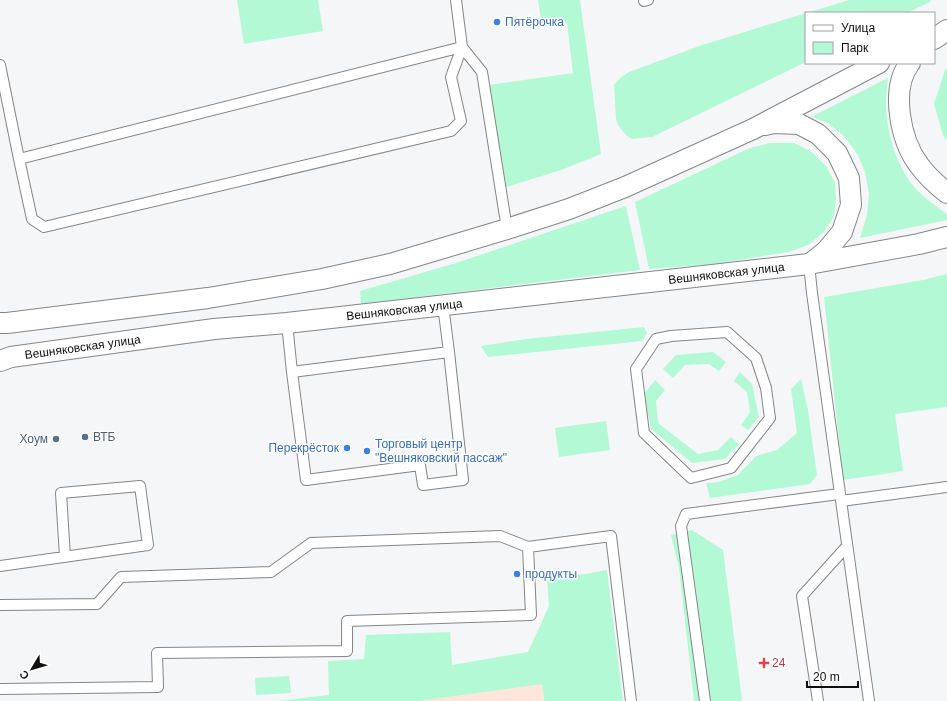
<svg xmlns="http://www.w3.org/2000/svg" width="947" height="701" font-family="Helvetica,sans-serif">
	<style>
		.education { fill: #ffe6dd }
		.green { fill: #b4f9d5 }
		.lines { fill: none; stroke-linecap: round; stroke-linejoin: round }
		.service-casing { stroke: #848587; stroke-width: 12 }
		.minor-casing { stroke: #848587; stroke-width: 22 }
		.service { stroke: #fff; stroke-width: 10 }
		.minor { stroke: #fff; stroke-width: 20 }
		.shop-dot { fill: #3f7fe0; stroke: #fff; stroke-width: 1.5 }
		.service-dot { fill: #5c6f8a; stroke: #fff; stroke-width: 1.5 }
		.health-dot { fill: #e0444e; stroke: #fff; stroke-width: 1.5 }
		.labels { text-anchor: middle; stroke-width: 3; stroke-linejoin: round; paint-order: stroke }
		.shop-label { font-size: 12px; fill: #366cbe; stroke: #fff; text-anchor: start }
		.street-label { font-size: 12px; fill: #0e0e0f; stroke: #fff }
		.service-label { font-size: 12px; fill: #4e5e75; stroke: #fff; text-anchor: start }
		.health-label { font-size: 12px; fill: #be3a42; stroke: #fff; text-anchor: start }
	</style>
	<rect width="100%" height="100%" fill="#f5f6f8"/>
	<!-- education -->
	<path class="education" d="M 542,683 L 544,701 L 420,701 Z"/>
	<!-- green -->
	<path class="green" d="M 237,0 L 318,0 L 323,31 L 244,44 Z
		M 538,0 L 580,0 L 601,154 L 561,170 L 506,187 L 488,85 L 573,73 L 567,23 L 542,27 Z
		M 849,0 L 931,0 L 930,2 L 907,13 L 807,13 Z
		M 806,13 L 806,62 L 652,137 L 632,139 L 626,135 L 618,125 L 616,119 L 614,85 L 620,78 L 629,72 L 702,45 Z
		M 947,69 L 947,141 L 943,135 L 934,104 L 945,70 Z
		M 888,78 C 887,87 886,96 886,105 C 887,135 897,169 918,191 C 927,200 937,207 947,214 L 947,220 L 860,238 L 867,215 L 869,194 L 865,172 L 858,155 L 844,136 L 826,122 L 811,117 Z
		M 770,143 L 794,143 L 812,152 L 826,166 L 835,183 L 836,202 L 833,218 L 823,233 L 808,245 L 789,252 L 714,264 L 649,269 L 635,202 L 750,148 Z
		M 626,206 L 640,270 L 361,304 L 360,291 L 456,263 Z
		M 947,274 L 947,407 L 895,414 L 903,471 L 843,480 L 824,297 L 923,280 Z
		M 644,327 L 647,333 L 642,341 L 488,357 L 481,346 L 526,339 Z
		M 713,352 L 726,362 L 719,371 L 709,364 L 685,365 L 673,378 L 663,369 L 676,355 Z
		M 740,372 L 752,384 L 759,417 L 748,430 L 741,425 L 750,412 L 747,392 L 734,381 Z
		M 801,379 L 808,410 L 817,475 L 810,484 L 710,498 L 706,483 L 718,482 L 738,475 L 756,456 L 777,450 L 797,433 L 791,389 Z
		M 655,380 L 665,390 L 656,401 L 658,423 L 698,454 L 718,450 L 731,437 L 739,444 L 725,459 L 692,463 L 651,429 L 644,394 Z
		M 606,421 L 610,450 L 559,457 L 555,428 Z
		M 692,530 L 723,550 L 742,701 L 694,701 L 679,568 L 671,535 Z
		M 607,570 L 623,701 L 544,701 L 542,684 L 420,701 L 277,701 L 329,695 L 328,661 L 364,659 L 366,635 L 450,632 L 452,665 L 528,652 L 549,606 L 547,577 L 585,574 Z
		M 289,676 L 291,693 L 256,695 L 255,678 Z"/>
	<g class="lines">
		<!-- service casing -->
		<g class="service-casing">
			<path id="service" d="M 456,0 L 462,47 L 482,72 L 507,229
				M 644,1 L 648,0
				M 0,65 L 19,159 L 32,219 L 44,227 L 451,131 L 461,121 L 451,77 L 462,47 L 19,159
				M 809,264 L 812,293 L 869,701
				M 287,323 L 292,372 L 449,352 L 443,305
				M 727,332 L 756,358 L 766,388 L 770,418 L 731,468 L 691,478 L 644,433 L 636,369 L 656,339 L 671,336 Z
				M 292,372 L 306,480 L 420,465 L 423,485 L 463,480 L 449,352
				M 841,501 L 947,487
				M 0,566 L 148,545 L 140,486 L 61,493 L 65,557
				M 0,605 L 97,604 L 121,577 L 271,572 L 311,543 L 500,536 L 528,547
				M 0,689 L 158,687 L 157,653 L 347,651 L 347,621 L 531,615 L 528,547 L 611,536 L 631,701
				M 705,701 L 681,526 L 686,514 L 839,494
				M 818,701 L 802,596 L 847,546"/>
		</g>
		<!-- minor casing -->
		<g class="minor-casing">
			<g id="minor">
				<path d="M 934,39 L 947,30"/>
				<path d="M 910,63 C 890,88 900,140 919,165 C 926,175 937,185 947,193"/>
				<path d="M 765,125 L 774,123 L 799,124 L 818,134 L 837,153 L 849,178 L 851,205 L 842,232 L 826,251 L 811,263"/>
				<path d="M 0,323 L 7,323 L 208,298 L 322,279 L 390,264 L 507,229 L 569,209 L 625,187 L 753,129 L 879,63"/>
				<path id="s1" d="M 0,361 L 11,357 L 214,329 L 287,323 L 809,264 L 919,244 L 947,237"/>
			</g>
		</g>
		<!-- service -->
		<use href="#service" class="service"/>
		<!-- minor -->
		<use href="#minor" class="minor"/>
	</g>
	<!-- markers -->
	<g class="shop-dot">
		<circle cx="497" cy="22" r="4"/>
		<circle cx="347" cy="448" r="4"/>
		<circle cx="367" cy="451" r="4"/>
		<circle cx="517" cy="574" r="4"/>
	</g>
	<g class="service-dot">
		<circle cx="85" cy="437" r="4"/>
		<circle cx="56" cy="439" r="4"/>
	</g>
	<path class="health-dot" d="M762 657h4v4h4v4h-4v4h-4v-4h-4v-4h4z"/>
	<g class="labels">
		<!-- shop labels -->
		<g class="shop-label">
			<text x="505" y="26">Пятёрочка</text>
			<text x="375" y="448">Торговый центр<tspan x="375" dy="14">"Вешняковский пассаж"</tspan></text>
			<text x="339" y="452" text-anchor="end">Перекрёсток</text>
			<text x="525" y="578">продукты</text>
		</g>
		<!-- street labels -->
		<g class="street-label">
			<text dy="4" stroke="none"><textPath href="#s1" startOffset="732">Вешняковская улица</textPath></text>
			<text dy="4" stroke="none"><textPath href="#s1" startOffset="408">Вешняковская улица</textPath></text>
			<text dy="4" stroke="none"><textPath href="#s1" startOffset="84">Вешняковская улица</textPath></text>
		</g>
		<!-- service labels -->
		<g class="service-label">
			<text x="93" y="441">ВТБ</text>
			<text x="48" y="443" text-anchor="end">Хоум</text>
		</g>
		<!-- health labels -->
		<g class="health-label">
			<text x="772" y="667">24</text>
		</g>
	</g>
	<!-- legend -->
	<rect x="805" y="12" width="130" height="52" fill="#ffffff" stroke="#9f9f9f"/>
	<rect x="813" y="25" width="20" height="6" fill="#ffffff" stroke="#9f9f9f"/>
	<text x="841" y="32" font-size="12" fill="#0e0e0f">Улица</text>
	<rect x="813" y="42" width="20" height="12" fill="#b4f9d5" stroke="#9f9f9f"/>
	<text x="841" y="52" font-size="12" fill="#0e0e0f">Парк</text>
	<!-- north arrow -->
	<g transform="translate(32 669) rotate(232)" stroke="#ffffff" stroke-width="3" paint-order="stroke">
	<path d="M0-3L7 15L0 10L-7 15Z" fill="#0e0e0f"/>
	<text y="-6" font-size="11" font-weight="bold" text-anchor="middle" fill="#0e0e0f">С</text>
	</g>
	<!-- scale -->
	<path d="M807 681v6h51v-6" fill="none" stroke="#0e0e0f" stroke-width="2"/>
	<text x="813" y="681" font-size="12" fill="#0e0e0f" stroke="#ffffff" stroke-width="3" paint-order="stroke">20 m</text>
</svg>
